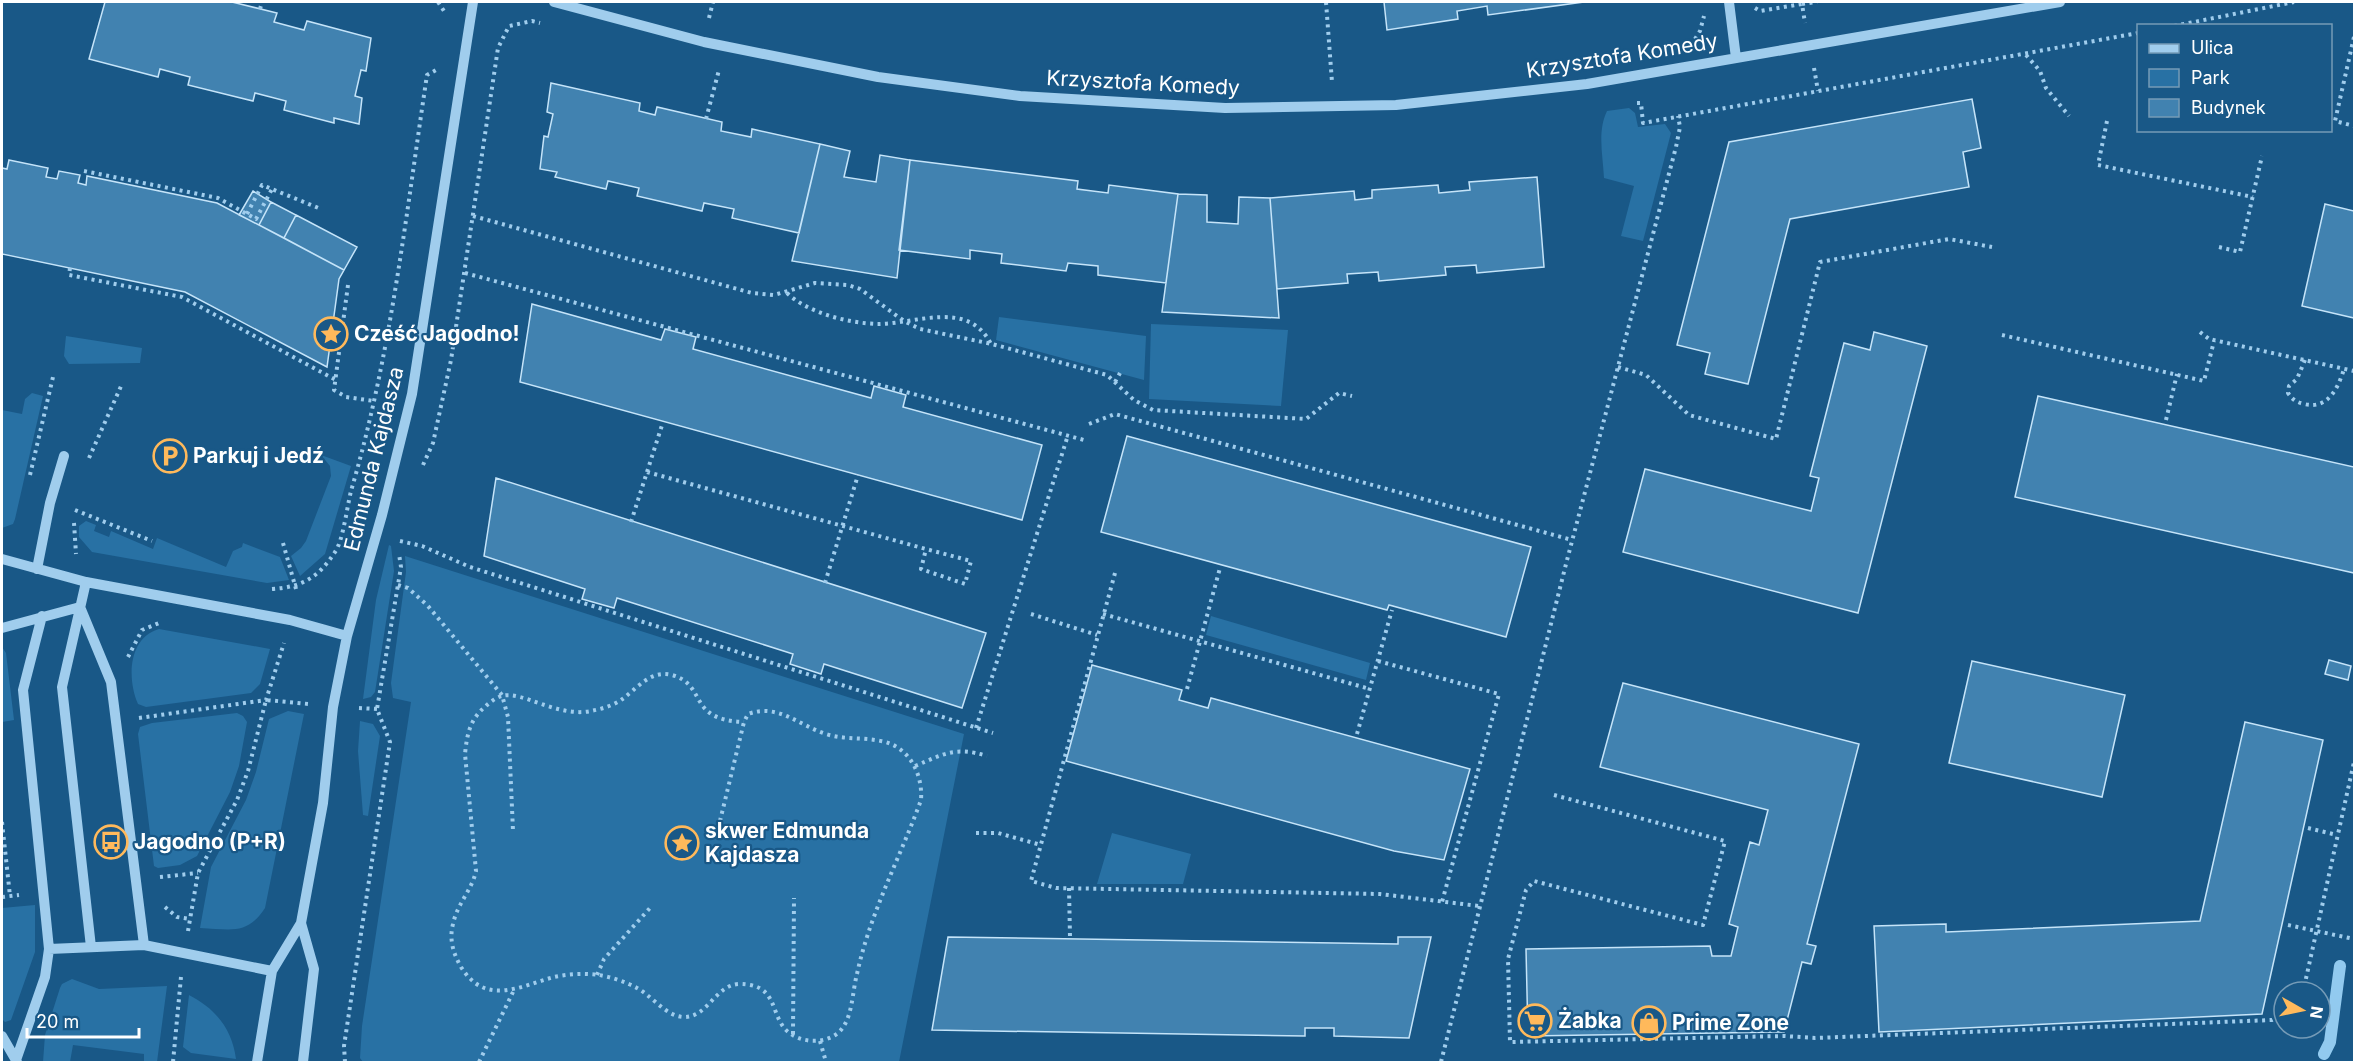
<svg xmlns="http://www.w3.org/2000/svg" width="2356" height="1064" font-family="Inter,sans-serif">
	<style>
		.green { fill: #2871a4 }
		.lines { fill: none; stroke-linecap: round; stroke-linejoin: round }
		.stream { stroke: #92caef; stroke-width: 12 }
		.building { fill: #4182b0; stroke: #c5e4f9; stroke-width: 1.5 }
		.path { stroke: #a0cded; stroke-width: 4; stroke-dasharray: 3 4.5; stroke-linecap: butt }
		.minor { stroke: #a0cded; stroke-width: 10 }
		.labels { text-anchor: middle; stroke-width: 4.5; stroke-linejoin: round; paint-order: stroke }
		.street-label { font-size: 21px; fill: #fff; stroke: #195887 }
		.poi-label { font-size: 21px; font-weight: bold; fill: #fff; stroke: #195887; text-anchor: start }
	</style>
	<rect width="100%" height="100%" fill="#195887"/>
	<!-- green -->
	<path class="green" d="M 1629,108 L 1635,113 L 1638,127 L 1665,124 L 1671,133 L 1643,241 L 1621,236 L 1634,186 L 1604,178 C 1603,155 1597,132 1607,111 Z
		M 999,317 L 1146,336 L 1144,380 L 996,340 Z
		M 1151,324 L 1288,330 L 1281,406 L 1149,399 Z
		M 66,336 L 142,348 L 140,363 L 69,364 L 64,356 Z
		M 32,393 L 43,396 L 15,519 L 13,524 L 2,528 L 2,410 L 22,414 L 25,399 Z
		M 321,455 L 351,466 L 325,554 L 300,576 L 291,556 L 301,548 L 306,541 L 331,476 L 330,466 Z
		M 86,521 L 96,525 L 94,531 L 109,537 L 111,531 L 153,549 L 157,538 L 226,567 L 233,551 L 242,547 L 243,543 L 280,557 L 289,580 L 267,583 L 92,552 L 79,537 L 79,526 Z
		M 389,545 L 391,546 L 394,571 L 375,692 L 371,697 L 363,699 L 376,600 Z
		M 405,556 L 964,734 L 899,1062 L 363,1062 L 360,1058 L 362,1026 L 411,702 L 393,698 L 391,683 L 406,572 Z
		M 1211,616 L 1370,663 L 1366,680 L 1206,635 Z
		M 159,629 L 270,649 L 260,684 L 251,693 L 146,707 L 138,704 C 127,679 128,638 159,629 Z
		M 2,647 L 6,653 L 14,720 L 2,722 Z
		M 288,711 L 304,714 L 265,908 C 247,936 230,929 200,928 L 211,867 L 246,800 L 256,772 L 269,719 Z
		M 237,713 L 243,716 L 247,722 L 239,766 L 230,792 L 197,856 L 180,865 L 158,868 L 154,866 L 138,734 L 140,727 L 152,723 Z
		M 360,721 L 373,724 L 380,736 L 368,816 L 363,815 L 358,751 Z
		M 1112,833 L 1191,854 L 1183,884 L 1097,884 Z
		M 35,905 L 35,952 L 11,1020 L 5,1022 L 2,1019 L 2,908 Z
		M 72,979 L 99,989 L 167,986 L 157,1062 L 144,1062 L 144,1054 L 73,1045 L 70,1062 L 43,1062 L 45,1035 L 60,988 L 62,984 Z
		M 189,995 C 216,1009 232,1029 236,1059 L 191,1053 L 183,1047 Z"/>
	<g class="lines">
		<!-- stream -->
		<path class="stream" d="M 2324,1054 L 2330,1042 L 2340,966"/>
	</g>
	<!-- building -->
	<path class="building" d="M 105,2 L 232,2 L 277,13 L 274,22 L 304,30 L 307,21 L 371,38 L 366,71 L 361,70 L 355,96 L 362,98 L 359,124 L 334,118 L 334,123 L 284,110 L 286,101 L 255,93 L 253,101 L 188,85 L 190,77 L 160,69 L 158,77 L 89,59 Z
		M 1384,2 L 1584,2 L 1488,15 L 1487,6 L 1457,11 L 1458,19 L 1387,30 Z
		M 551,83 L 640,103 L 639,111 L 655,115 L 657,107 L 722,122 L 721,131 L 751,137 L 752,129 L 820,144 L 799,233 L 732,218 L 734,209 L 704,203 L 702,211 L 637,196 L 639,188 L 608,181 L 606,189 L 555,177 L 557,172 L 540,169 L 544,136 L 548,137 L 553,114 L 547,112 Z
		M 1972,99 L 1981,148 L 1963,152 L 1969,187 L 1790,219 L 1748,384 L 1705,374 L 1710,353 L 1677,345 L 1729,142 Z
		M 820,144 L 850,151 L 844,177 L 876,182 L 880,155 L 910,160 L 897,278 L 792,261 Z
		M 9,160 L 48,168 L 46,177 L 57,179 L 59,171 L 80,175 L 78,183 L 86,185 L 87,176 L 217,203 L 344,270 L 339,279 L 327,367 L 185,292 L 2,254 L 2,168 L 7,169 Z
		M 910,160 L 1078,181 L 1077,189 L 1108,193 L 1109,185 L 1178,194 L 1166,283 L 1098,275 L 1098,266 L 1068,263 L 1066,271 L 1001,263 L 1002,254 L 970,250 L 970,259 L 899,250 Z
		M 1537,177 L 1544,267 L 1477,273 L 1476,265 L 1445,267 L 1446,275 L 1379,281 L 1378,272 L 1347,274 L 1348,283 L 1277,289 L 1270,198 L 1354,191 L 1355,200 L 1372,198 L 1372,190 L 1438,185 L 1439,193 L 1470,190 L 1469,182 Z
		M 253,191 L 271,202 L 259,225 L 239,215 Z
		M 1178,194 L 1207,195 L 1207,222 L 1238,224 L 1239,197 L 1270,198 L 1279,318 L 1162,312 Z
		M 271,202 L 296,215 L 284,238 L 259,225 Z
		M 2325,204 L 2354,211 L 2354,318 L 2302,306 Z
		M 296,215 L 357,247 L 344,270 L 284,238 Z
		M 532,304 L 661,340 L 665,329 L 696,337 L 693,349 L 871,398 L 874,386 L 906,395 L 903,407 L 1042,445 L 1022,520 L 520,382 Z
		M 1874,332 L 1927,346 L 1858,613 L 1623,552 L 1645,469 L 1811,511 L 1819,478 L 1810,476 L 1844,343 L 1870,350 Z
		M 2038,396 L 2354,467 L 2354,573 L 2015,497 Z
		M 1127,436 L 1531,547 L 1506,637 L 1389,605 L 1387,610 L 1101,532 Z
		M 496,478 L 986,633 L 962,708 L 824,664 L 821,674 L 790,664 L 793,654 L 617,598 L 614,608 L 582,599 L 585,589 L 484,556 Z
		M 2329,660 L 2351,666 L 2348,680 L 2325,674 Z
		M 1972,661 L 2125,695 L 2102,797 L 1949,763 Z
		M 1092,665 L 1182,690 L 1179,700 L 1208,708 L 1211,698 L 1470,769 L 1444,860 L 1394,851 L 1066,761 Z
		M 1623,683 L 1859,744 L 1807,944 L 1816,946 L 1811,964 L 1802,962 L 1784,1032 L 1528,1036 L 1526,949 L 1710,946 L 1712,956 L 1731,956 L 1738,927 L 1729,924 L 1750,842 L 1759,845 L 1768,810 L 1600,767 Z
		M 2245,722 L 2323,740 L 2262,1014 L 1879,1032 L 1874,926 L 1946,924 L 1946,932 L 2200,921 Z
		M 948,937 L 1398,944 L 1398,937 L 1431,937 L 1409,1038 L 1334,1036 L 1334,1028 L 1305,1028 L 1305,1036 L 932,1030 Z"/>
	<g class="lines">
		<!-- path -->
		<path class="path" d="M 438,2 L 446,14
			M 1326,2 L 1332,82
			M 1802,4 L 1817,2
			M 1755,8 L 1760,11 L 1802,4 L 1805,23
			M 260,9 L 262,2
			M 709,18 L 713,2
			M 2174,26 L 2294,2
			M 2354,37 L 2335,121 L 2354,126
			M 1695,39 L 1700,31 L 1704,16
			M 2026,55 L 2040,71 L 2046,88 L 2069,116
			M 1814,68 L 1818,91
			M 1637,103 L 1641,103 L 1643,123 L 2138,33
			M 706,119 L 719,70
			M 2107,121 L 2098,165 L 2253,197
			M 84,171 L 218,198 L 256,219 L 272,189
			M 247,214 L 262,185 L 321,209
			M 473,216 L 752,293 L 774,295 L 815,283 L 848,285 L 860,289 L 904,321 L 920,329 L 992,344 L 1107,375 L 1134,400 L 1153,410 L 1306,419 L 1339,393 L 1352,396
			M 2219,247 L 2240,252 L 2262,156
			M 70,268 L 69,275 L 182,297 L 336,380
			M 465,273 L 1084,440
			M 348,285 L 334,390 L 346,397 L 374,401
			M 787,293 C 808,313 848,323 877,324 C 917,324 968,299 991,344
			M 2200,332 L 2209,339 L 2354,371
			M 2002,335 L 2204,381 L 2214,341
			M 2305,360 L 2297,379 L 2289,386 L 2288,393 C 2293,400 2296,402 2304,404 C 2328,410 2338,388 2344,369
			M 1618,367 L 1646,375 L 1689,415 L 1776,439 L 1820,262 L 1949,239 L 1992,247
			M 1115,382 L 1120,373
			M 2166,420 L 2177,374
			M 1089,424 L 1115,414 L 1572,540
			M 89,458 L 122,384
			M 423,465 L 433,443 L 451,360 L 498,48 L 509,26 L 532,21 L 540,23
			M 647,472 L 926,549 L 971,561 L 965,584 L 921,569 L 926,549
			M 30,475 L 53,377
			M 75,510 L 152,541
			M 631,522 L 663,422
			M 74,523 L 76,554
			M 400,541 L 422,546 L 470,567 L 993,733
			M 283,543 L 296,589
			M 1115,573 L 1031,881 L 1056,888 L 1380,894 L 1479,906
			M 825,583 L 858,475
			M 398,585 L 408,588 L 428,606 L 502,695 L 508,717 L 513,831
			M 272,589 C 302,587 318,578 335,552 C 343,541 347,507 351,491 C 391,355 406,214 427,75 L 438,69
			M 1031,614 L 1097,635
			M 1103,614 L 1370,689
			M 128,657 L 142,630 L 159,623
			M 1378,661 L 1499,694 L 1442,902
			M 1187,689 L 1220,568
			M 359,708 L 377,709
			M 139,718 L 266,700 L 284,643
			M 976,728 L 1068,435
			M 1357,734 L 1392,610
			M 915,766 C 944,754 955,746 987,756
			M 1554,795 L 1725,841 L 1703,925 L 1534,881 L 1526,890 L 1508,959 L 1510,1042 L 1784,1036 L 1815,1038 L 2272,1020 L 2284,1014
			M 720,821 L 744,722 L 748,714 C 778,703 798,725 826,734 C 845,740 862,737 881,741 C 909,746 923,774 921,800 C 900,858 870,913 857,974 C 852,992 853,1020 838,1033 C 823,1045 797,1043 784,1028 C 770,1009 776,984 739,984 C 715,985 708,1018 683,1017 C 666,1016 652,996 637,988 C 626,982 611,977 599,975 C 584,973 568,974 554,977 C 520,986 486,1007 461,967 C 453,953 449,939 453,924 C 457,904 472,890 476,871 L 465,754 C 467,734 470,719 486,706 C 490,702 497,697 502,696 C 521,690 558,718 591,711 C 601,709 612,706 621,700 C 636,690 650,669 672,675 C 708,685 686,720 744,722
			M 2,822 L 10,896
			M 2308,828 L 2337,835
			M 976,833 L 998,833 L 1041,845
			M 160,877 L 198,873
			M 1069,888 L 1070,937
			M 2,897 L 19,895
			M 165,907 L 177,917 L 190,919
			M 2288,925 L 2354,939
			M 188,931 L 198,873 L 237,800 L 248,771 L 266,700 L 309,704
			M 597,975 L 604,959 L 650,908
			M 2299,992 L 2305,983 L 2354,762
			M 793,1034 L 794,898
			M 820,1041 L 826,1062
			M 173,1062 L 181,977
			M 345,1062 L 344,1046 L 390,742 L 377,709 L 401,567 L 399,554
			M 479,1062 L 513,992
			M 1441,1062 L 1566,564 L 1676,147 L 1680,127 L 1678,116"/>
		<!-- minor -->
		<path class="minor" d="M 554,2 L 704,42 L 878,77 L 1020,96 L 1225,108 L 1396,105 L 1587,84 L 2060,2
			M 1729,2 L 1736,58
			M 2,559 L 86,582 L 290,620 L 347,636
			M 37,569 L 50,503 L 64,456
			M 86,582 L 62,687 L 91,947
			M 80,607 L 111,682 L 144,945
			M 2,628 L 80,607
			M 301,923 L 314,969 L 303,1062
			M 49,949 L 144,945 L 272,971
			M 2,1036 L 17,1062
			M 16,1060 L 45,977 L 49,949 L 23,690 L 42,616
			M 257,1062 L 272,971 L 301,923 L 323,803 L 333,707 L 347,636 L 382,515 L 412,394 L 473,2"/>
	</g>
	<!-- icons -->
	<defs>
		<g id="sight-ring" transform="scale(1.725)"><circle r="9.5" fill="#195887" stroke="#ffb95b" stroke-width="1.5"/><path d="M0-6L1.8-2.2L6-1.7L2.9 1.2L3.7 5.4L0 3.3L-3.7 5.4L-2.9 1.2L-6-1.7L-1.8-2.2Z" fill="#ffb95b"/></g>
		<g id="parking-ring" transform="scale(1.725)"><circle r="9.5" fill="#195887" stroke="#ffb95b" stroke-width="1.5"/><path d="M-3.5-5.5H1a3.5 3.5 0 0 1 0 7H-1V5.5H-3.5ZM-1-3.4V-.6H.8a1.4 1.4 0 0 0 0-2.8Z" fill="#ffb95b"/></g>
		<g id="bus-ring" transform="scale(1.725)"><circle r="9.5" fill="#195887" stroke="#ffb95b" stroke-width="1.5"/><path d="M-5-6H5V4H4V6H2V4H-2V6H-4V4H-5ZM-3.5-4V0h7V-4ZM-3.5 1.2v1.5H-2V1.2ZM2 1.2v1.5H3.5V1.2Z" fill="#ffb95b"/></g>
		<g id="supermarket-ring" transform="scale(1.725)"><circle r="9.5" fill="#195887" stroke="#ffb95b" stroke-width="1.5"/><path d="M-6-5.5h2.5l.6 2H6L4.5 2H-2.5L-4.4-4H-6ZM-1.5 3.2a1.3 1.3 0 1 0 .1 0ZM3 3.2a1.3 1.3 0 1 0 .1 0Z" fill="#ffb95b"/></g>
		<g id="shop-ring" transform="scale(1.725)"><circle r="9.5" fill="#195887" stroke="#ffb95b" stroke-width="1.5"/><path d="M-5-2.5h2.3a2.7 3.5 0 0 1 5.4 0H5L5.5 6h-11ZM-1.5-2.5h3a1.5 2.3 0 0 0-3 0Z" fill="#ffb95b"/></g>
	</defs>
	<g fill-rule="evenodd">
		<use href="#sight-ring" x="331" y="334"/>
		<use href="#parking-ring" x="170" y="456"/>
		<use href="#bus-ring" x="111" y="842"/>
		<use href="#sight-ring" x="682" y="843"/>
		<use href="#supermarket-ring" x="1535" y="1021"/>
		<use href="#shop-ring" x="1649" y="1023"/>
	</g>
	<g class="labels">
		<!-- street labels -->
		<g class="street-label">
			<text transform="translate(1622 56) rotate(-9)" y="7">Krzysztofa Komedy</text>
			<text transform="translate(1143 83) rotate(3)" y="7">Krzysztofa Komedy</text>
			<text transform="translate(374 459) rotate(-76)" y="7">Edmunda Kajdasza</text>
		</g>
		<!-- poi labels -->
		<g class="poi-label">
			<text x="354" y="341">Cześć Jagodno!</text>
			<text x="193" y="463">Parkuj i Jedź</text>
			<text x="705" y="838">skwer Edmunda<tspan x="705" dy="24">Kajdasza</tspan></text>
			<text x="134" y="849">Jagodno (P+R)</text>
			<text x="1558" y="1028">Żabka</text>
			<text x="1672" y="1030">Prime Zone</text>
		</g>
	</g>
	<!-- border -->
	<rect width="2356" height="1064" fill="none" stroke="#ffffff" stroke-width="6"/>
	<!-- legend -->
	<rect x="2137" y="24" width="195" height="108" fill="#195887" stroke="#759bb7" stroke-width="1.5"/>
	<rect x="2149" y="44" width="30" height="9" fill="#a0cded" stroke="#759bb7" stroke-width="1.5"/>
	<text x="2191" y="54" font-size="18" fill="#ffffff">Ulica</text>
	<rect x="2149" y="69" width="30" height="18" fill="#2871a4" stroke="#759bb7" stroke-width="1.5"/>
	<text x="2191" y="84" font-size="18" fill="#ffffff">Park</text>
	<rect x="2149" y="99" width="30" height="18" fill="#4182b0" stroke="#759bb7" stroke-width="1.5"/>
	<text x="2191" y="114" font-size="18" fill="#ffffff">Budynek</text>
	<!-- north arrow -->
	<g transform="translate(2302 1010) rotate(99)"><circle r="28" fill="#195887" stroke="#759bb7" stroke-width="1.5"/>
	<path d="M0-4.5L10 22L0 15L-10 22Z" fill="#ffb95b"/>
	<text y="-9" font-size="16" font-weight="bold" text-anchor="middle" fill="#ffffff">N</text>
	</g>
	<!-- scale -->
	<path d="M27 1028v9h112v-9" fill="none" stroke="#ffffff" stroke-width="3"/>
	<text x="36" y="1028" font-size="18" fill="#ffffff" stroke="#195887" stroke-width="4.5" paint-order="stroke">20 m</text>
</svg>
